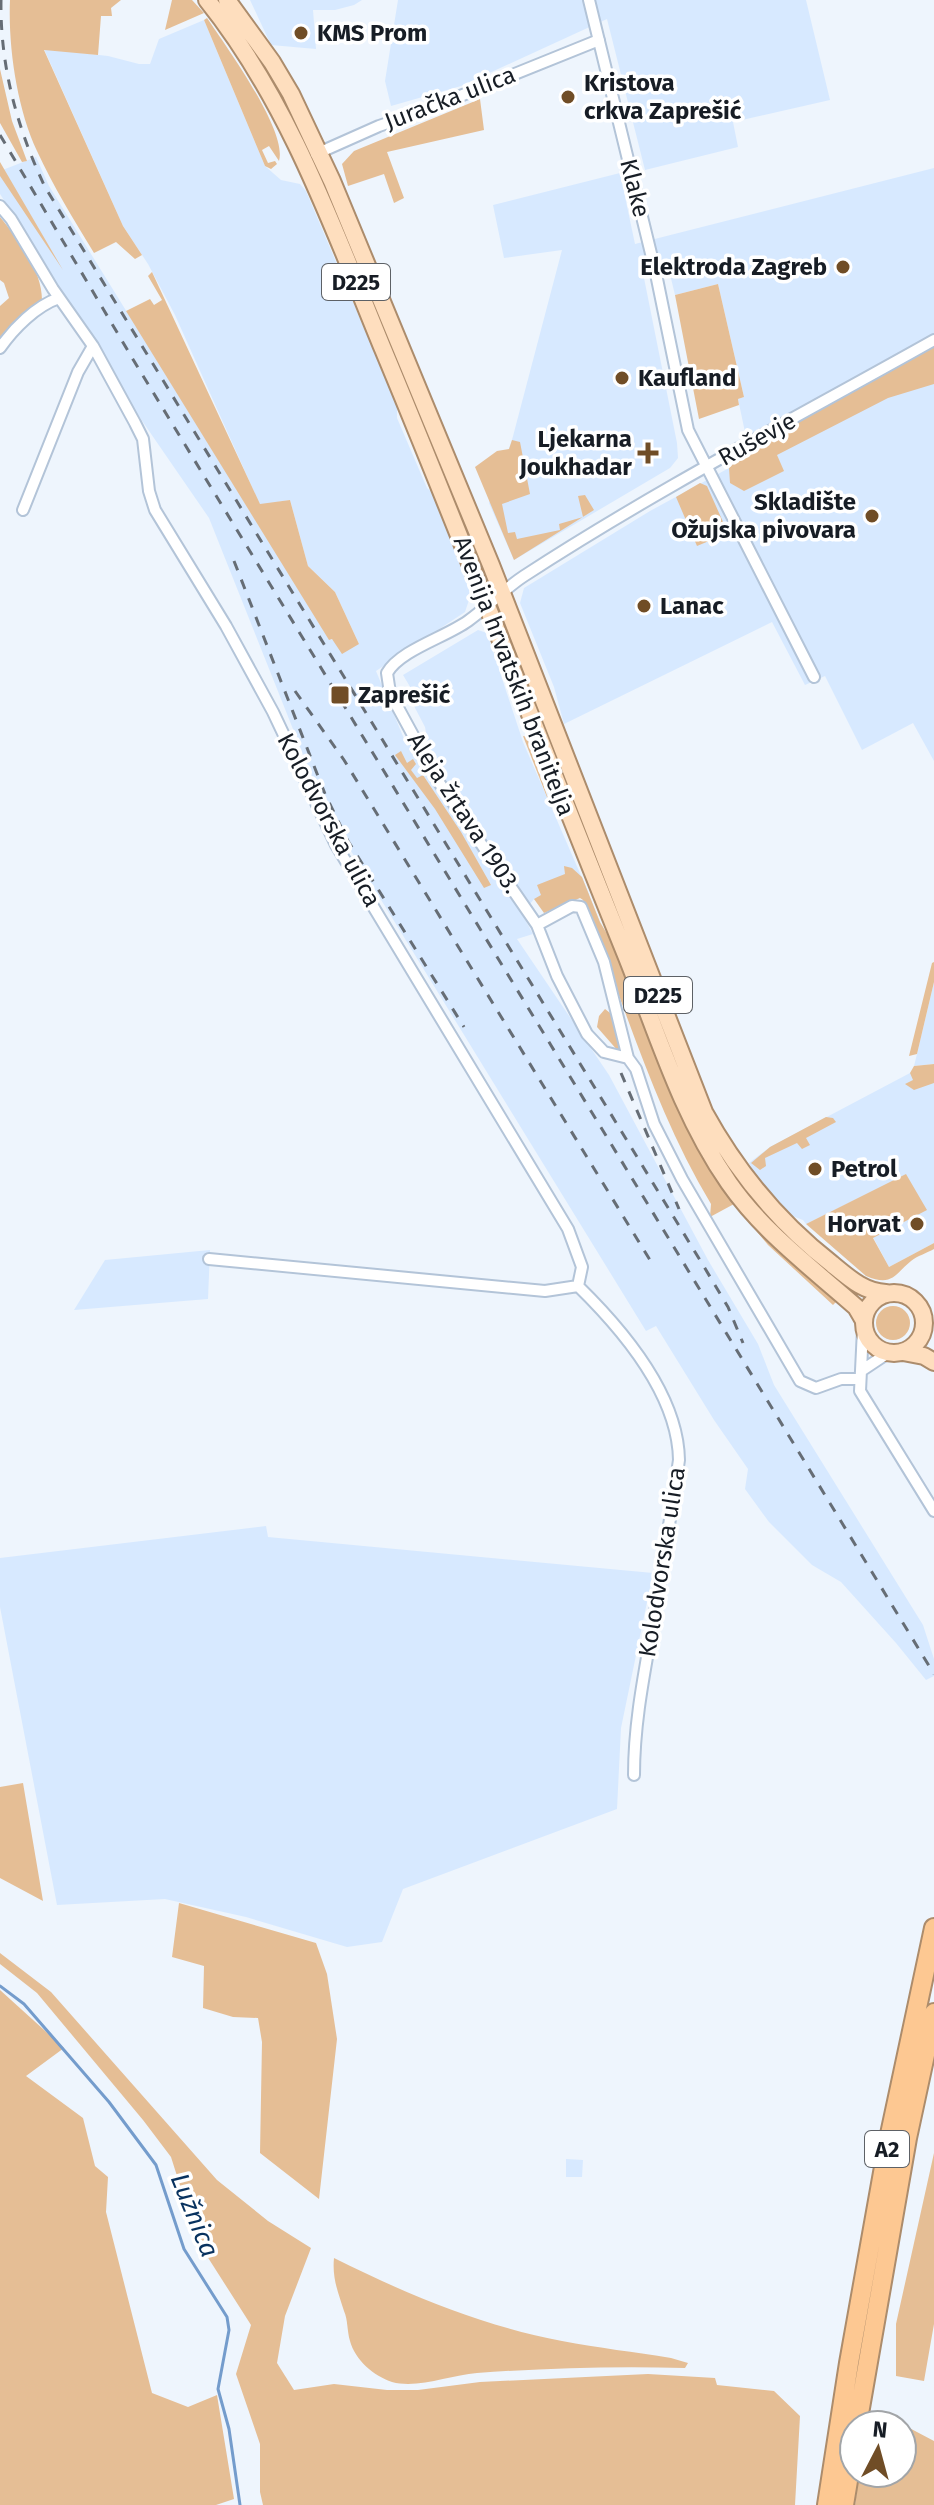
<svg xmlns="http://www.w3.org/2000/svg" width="934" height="2505" font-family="'Fira Sans',sans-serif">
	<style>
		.built { fill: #d7e9ff }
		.green { fill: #e5be95 }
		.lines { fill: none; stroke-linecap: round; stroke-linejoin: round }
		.stream { stroke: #749ccc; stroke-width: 3 }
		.minor-casing { stroke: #b3c4d8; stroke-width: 14 }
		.primary-casing { stroke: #ac8c6c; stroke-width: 20 }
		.motorway-casing { stroke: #ac8c6c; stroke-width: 22 }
		.minor { stroke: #fff; stroke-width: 10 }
		.primary { stroke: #fedebe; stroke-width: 16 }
		.motorway { stroke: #fdc892; stroke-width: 18 }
		.rail { stroke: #666d75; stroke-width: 3; stroke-dasharray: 10 10; stroke-linecap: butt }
		.poi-dot { fill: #704d26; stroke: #fff; stroke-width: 3 }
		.labels { text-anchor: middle; stroke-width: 7; stroke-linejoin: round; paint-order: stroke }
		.shield { fill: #fff; stroke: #5d6166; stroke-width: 2 }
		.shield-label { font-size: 22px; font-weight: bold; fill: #171d25 }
		.poi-label { font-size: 24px; font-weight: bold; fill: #171d25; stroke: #fff; text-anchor: start }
		.street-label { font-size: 24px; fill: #171d25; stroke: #fff }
		.water-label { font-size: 26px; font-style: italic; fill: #08325f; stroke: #fff }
	</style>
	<rect width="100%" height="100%" fill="#eef5fd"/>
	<!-- built -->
	<path class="built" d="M 250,0 L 362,0 L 354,5 L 335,10 L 313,10 L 316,49 L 271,45 Z
		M 398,0 L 806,0 L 830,100 L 733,122 L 738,147 L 645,170 L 607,19 L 461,86 L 391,106 L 385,81 Z
		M 204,20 L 265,166 L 281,180 L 300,184 L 306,191 L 397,406 L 397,418 L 427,488 L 434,494 L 470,584 L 469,600 L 465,612 L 376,671 L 407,746 L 427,738 L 425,727 L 413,704 L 418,700 L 403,675 L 478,630 L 487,633 L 523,742 L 589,894 L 552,910 L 534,899 L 522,914 L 533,934 L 517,939 L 609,1075 L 708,1260 L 758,1344 L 774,1385 L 923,1625 L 934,1659 L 934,1676 L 926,1680 L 896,1643 L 841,1582 L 812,1565 L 769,1522 L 745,1489 L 748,1469 L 714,1420 L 656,1326 L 646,1331 L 324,807 L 209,518 L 116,383 L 88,331 L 0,194 L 0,171 L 36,157 L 49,186 L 329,639 L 359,644 L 335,592 L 308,566 L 290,500 L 260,505 L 175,315 L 148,264 L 123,226 L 44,49 L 108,56 L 139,64 L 150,64 L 159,39 Z
		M 934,168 L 934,761 L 913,723 L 862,750 L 825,676 L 805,685 L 772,622 L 564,724 L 554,687 L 520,603 L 524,588 L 650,511 L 729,468 L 749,451 L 738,399 L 744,397 L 718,284 L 675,295 L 668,266 L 642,268 L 677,443 L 678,458 L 670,468 L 514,560 L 489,503 L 512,440 L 562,250 L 504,258 L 493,205 L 620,173 L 635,244 Z
		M 934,982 L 934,1064 L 914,1066 L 917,1054 Z
		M 934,1071 L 934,1243 L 889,1267 L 873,1237 L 909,1180 L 906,1175 L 806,1224 L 803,1220 L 787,1214 L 758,1181 L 749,1163 L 770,1147 L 910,1073 Z
		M 210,1250 L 208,1299 L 74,1310 L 105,1260 Z
		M 266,1526 L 268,1537 L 653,1573 L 621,1728 L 617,1809 L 403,1889 L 382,1942 L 347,1947 L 246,1917 L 165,1899 L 57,1905 L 0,1607 L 0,1558 Z
		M 566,2159 L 583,2160 L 582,2177 L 566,2177 Z"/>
	<!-- green -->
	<path class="green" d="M 10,0 L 121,0 L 111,8 L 112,16 L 101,16 L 98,55 L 44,50 L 123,226 L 142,255 L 135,259 L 116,242 L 94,253 C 74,220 53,186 37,151 C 17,108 8,47 10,0 Z
		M 172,0 L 192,0 L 204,13 L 165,30 Z
		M 207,18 C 225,45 288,131 279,161 L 269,146 L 262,150 L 268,163 L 275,161 L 277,164 L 271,169 L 265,166 L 204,20 Z
		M 0,69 L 12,121 L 27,161 L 22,162 L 0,123 Z
		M 480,99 L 484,130 L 387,152 L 404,198 L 394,203 L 384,174 L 348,186 L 342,164 L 354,151 Z
		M 0,162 L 63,270 L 0,176 Z
		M 0,217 C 18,239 42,270 42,300 L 0,343 L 0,306 L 9,298 L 4,283 L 0,280 Z
		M 152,272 L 260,504 L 290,500 L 308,566 L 335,592 L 359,644 L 342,654 L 332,639 L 329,640 L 126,311 L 150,299 L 154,305 L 162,300 L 148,276 Z
		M 718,284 L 744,397 L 738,399 L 739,405 L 699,419 L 675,295 Z
		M 366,286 L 381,317 L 484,561 L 481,563 L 463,517 L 444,481 Z
		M 934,344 L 934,384 L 888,398 L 777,455 L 784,471 L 744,491 L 730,483 L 729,468 L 742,455 L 777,432 Z
		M 512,440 L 520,442 L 530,494 L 502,504 L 508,533 L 515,532 L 517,539 L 560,530 L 559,524 L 583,517 L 578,496 L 585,495 L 594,510 L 514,560 L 475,467 L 497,451 L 509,449 Z
		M 700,483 L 707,486 L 728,533 L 697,546 L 676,497 Z
		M 506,636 L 508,636 L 525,681 L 555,744 L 689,1093 L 702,1121 L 851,1288 L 847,1293 L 790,1244 L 737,1184 L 699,1125 Z
		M 523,736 L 527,737 L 552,810 Z
		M 401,751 L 407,763 L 413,759 L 416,764 L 411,770 L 417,778 L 423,775 L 461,832 L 491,885 L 484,888 L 435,809 L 395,755 Z
		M 564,866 L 572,868 L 582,877 L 600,922 L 616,949 L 681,1113 L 805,1273 L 837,1301 L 833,1305 L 768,1245 L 734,1204 L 710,1217 L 711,1204 C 654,1109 624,1002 583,900 L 580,898 L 544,913 L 534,899 L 541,895 L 537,885 L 565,874 Z
		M 934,962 L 934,982 L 917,1054 L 909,1056 L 932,963 Z
		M 605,1009 L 614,1016 L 622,1049 L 618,1051 L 597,1027 L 599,1016 Z
		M 934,1064 L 934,1083 L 914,1090 L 905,1084 L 913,1080 L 910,1073 L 914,1066 Z
		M 826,1117 L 833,1118 L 836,1122 L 806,1138 L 810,1145 L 802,1149 L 797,1143 L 765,1158 L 766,1166 L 760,1170 L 751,1163 L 770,1147 Z
		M 906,1174 L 927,1210 L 873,1238 L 889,1267 L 934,1243 L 934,1249 C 927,1253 917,1256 911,1261 C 894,1275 892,1287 866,1276 L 806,1224 Z
		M876 1323a17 17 0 1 1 34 0a17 17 0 1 1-34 0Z
		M 23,1783 L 43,1901 L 0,1878 L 0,1787 Z
		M 179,1903 L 316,1943 L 327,1974 L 337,2039 L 319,2199 L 260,2153 L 262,2042 L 258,2018 L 233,2017 L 203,2008 L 204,1966 L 172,1957 Z
		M 0,1953 L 51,1992 L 217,2180 L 268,2221 L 311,2248 L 285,2316 L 277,2363 L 294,2390 L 334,2384 L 387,2390 L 418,2390 L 480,2382 L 648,2374 L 715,2378 L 717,2385 L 774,2391 L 800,2416 L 795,2505 L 263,2505 L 260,2492 L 260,2444 L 236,2374 L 251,2325 L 198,2242 L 171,2157 L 143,2120 L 37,1993 L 0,1964 Z
		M 0,1990 L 64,2048 L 26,2076 L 83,2118 L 95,2166 L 108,2177 L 106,2212 L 152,2393 L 188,2407 L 217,2395 L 234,2499 L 216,2505 L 0,2505 Z
		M 934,2153 L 934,2324 L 924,2381 L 896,2376 L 896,2324 Z
		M 334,2258 C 406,2294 482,2326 562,2341 C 598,2348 635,2352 671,2358 L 688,2363 L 685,2368 C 616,2366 546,2368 477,2373 C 450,2375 418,2389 392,2382 C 374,2376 355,2360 350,2341 C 347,2331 348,2320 344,2311 C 338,2292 332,2278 334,2258 Z
		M 867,2417 L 898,2422 L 934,2441 L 934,2505 L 855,2505 L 859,2473 L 902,2473 L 902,2425 L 866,2425 Z"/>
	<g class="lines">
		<!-- stream -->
		<path class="stream" d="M 0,1986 L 24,2004 L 109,2102 L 156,2165 L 184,2249 L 227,2317 L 229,2330 L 218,2389 L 229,2429 L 240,2505"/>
		<!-- minor casing -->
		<g class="minor-casing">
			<path id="minor" d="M 589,0 L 656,274 L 688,430 L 814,677
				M 316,154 L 379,126 L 428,109 L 599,40
				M 0,206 L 11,219 L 53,289 L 93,346 L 135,423 L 143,439 L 149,491 L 155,510 L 226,626 L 273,712 L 336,845 L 568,1229 L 582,1267 L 578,1286 C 623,1330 678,1394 679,1460 C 671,1513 663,1565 654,1618 C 645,1670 634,1721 634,1775
				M 0,348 C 14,328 36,306 59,298
				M 23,510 L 78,372 L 93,346
				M 537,925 L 572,906 L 581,907 L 604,962 L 628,1058 L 636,1069 L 654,1124 L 682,1179 L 800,1381 L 816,1388 L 841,1379 L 859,1379
				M 628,1058 L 604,1052 L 587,1034 L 557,976 L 537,925 L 438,781 L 390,693 L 387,673 C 400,650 446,637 468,621 C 488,607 504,589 524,576 C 656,490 797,417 934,340
				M 209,1259 L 545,1291 L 578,1286
				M 863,1329 L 860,1391 L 934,1511
				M 861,1371 L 888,1353"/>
		</g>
		<!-- primary casing -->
		<g class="primary-casing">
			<path id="primary" d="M 207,0 C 289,102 334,230 383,349 C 467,550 544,753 626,955 C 657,1032 681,1114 729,1183 C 763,1232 812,1268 856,1307 L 863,1319
				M 227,0 L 272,62 L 291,94 L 332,181 L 491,565 L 704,1112 C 737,1172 778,1222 832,1264 C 849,1278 864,1292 886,1293
				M864 1323a30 30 0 1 1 60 0a30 30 0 1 1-60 0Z
				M 903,1352 L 924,1356 L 934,1362"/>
		</g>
		<!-- motorway casing -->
		<g class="motorway-casing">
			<path id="motorway" d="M 857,2425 L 907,2138 L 934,2013
				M 827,2505 L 849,2363 L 889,2139 L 934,1928
				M 844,2505 L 854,2444"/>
		</g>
		<!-- minor -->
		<use href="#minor" class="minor"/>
		<!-- primary -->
		<use href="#primary" class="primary"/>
		<!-- motorway -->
		<use href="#motorway" class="motorway"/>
		<!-- rail -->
		<path class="rail" d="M 1,0 C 0,66 17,128 45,187 L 703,1265 L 728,1307 L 743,1343
			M 0,135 L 134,361 L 934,1674
			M 234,561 L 325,794 L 348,841 L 464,1027
			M 295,691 L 344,760 L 653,1265
			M 621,1073 L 679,1209"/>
	</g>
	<!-- markers -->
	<g class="poi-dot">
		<circle cx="301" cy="33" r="8"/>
		<circle cx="568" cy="97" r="8"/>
		<circle cx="843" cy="267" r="8"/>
		<circle cx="622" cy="378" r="8"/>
		<path d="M644 441h8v8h8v8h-8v8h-8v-8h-8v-8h8z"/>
		<circle cx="872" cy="516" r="8"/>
		<circle cx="644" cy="606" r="8"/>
		<rect x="330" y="685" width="20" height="20" rx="4"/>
		<circle cx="815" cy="1169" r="8"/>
		<circle cx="917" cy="1224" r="8"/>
	</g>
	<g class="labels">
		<!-- shield labels -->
		<g class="shield">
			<rect x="322" y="264" width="68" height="36" rx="6"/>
			<rect x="624" y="977" width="68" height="36" rx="6"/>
			<rect x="865" y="2131" width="44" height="36" rx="6"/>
		</g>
		<g class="shield-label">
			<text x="356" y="290">D225</text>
			<text x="658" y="1003">D225</text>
			<text x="887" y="2157">A2</text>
		</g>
		<!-- poi labels -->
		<g class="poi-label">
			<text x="317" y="41">KMS Prom</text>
			<text x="584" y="91">Kristova<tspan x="584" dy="28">crkva Zaprešić</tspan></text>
			<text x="827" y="275" text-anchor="end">Elektroda Zagreb</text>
			<text x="638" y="386">Kaufland</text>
			<text x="632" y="447" text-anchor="end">Ljekarna<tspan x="632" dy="28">Joukhadar</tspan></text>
			<text x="856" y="510" text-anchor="end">Skladište<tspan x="856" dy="28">Ožujska pivovara</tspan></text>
			<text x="660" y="614">Lanac</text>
			<text x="358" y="703">Zaprešić</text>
			<text x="831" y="1177">Petrol</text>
			<text x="901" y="1232" text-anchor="end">Horvat</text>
		</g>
		<!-- street labels -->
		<g class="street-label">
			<text transform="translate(450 98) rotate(-21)" y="8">Juračka ulica</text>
			<text transform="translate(635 188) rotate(76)" y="8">Klake</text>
			<text transform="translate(757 439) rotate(-29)" y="8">Ruševje</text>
			<text transform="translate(514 676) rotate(69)" y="8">Avenija hrvatskih branitelja</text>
			<text transform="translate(464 813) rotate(57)" y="8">Aleja žrtava 1903.</text>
			<text transform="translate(329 820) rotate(62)" y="8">Kolodvorska ulica</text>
			<text transform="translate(662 1562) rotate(-81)" y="8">Kolodvorska ulica</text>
		</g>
		<!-- water labels -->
		<g class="water-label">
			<text transform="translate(195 2215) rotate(68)" y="9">Lužnica</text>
		</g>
	</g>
	<!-- north arrow -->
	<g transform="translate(878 2449) rotate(6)"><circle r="38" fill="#ffffff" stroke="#a2a5a8" stroke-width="2"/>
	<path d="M0-6L14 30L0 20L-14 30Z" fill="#704d26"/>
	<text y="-12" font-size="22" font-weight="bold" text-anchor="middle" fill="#171d25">N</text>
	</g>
</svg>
